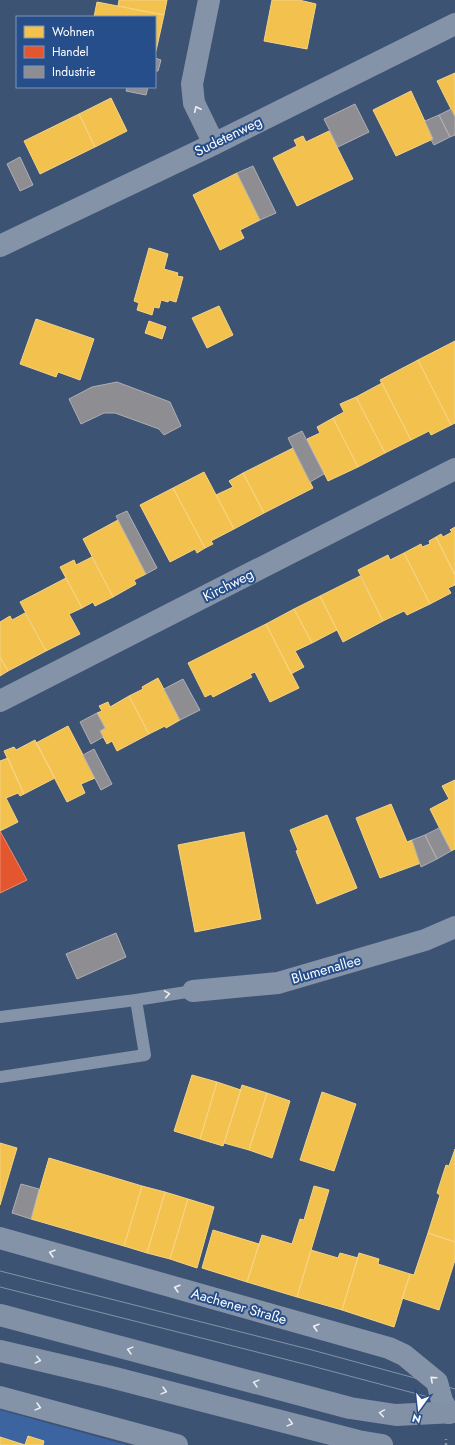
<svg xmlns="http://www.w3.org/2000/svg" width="455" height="1445" font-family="Jost,sans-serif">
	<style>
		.green { fill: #3b64a0 }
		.homes { fill: #f2c14e; stroke: #f6d483 }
		.shops { fill: #e4572e; stroke: #ec896d }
		.industry { fill: #8d8d92; stroke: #afafb3 }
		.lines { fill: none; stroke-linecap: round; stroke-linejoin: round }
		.path { stroke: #8493a8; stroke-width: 2.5; stroke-dasharray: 2 3; stroke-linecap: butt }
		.service { stroke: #8493a8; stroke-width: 12 }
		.minor { stroke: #8493a8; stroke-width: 22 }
		.tertiary { stroke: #8493a8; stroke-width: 22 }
		.primary { stroke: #8391a7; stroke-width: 22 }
		.tram { stroke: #8493a7; stroke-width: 1 }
		.oneway { stroke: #edeff2 }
		.oneway2 { stroke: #e6e9ed }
		.labels { text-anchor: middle; stroke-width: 4; stroke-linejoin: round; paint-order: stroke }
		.street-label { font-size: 14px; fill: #fff; stroke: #264e8b }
	</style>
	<rect width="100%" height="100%" fill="#3d5374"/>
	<!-- green -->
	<path class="green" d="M 0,1410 L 127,1445 L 43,1445 L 43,1441 L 28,1436 L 25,1445 L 0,1437 Z"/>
	<!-- homes -->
	<path class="homes" d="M 119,0 L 167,0 L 164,15 L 118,6 Z
		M 272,0 L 299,0 L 316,4 L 307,49 L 264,41 Z
		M 97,2 L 164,15 L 156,51 L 155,51 L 155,17 L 94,17 Z
		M 455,73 L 455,117 L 437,81 Z
		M 411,91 L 433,139 L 396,156 L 373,110 Z
		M 111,98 L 127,131 L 95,147 L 79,114 Z
		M 79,114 L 95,147 L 40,174 L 24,141 Z
		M 329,131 L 353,179 L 297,206 L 273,158 L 297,146 L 294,140 L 303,136 L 306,142 Z
		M 237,173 L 260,220 L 240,230 L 244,238 L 220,250 L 193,195 Z
		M 149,248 L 168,254 L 164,269 L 178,273 L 177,276 L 183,277 L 176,302 L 169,300 L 168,302 L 161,300 L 159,308 L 154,307 L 152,315 L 137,310 L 139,303 L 134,301 Z
		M 219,306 L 233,335 L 207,348 L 192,318 Z
		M 36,319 L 94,339 L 80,380 L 58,372 L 56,377 L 20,364 Z
		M 149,321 L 166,327 L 162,339 L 145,333 Z
		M 455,341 L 455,423 L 451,425 L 418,360 Z
		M 418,360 L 451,425 L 431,435 L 429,431 L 411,440 L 380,380 Z
		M 382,383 L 411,440 L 385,453 L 356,397 Z
		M 356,397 L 385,453 L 358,467 L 333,418 L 344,412 L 340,404 Z
		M 333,418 L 358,467 L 328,481 L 307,439 L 320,433 L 317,427 Z
		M 293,448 L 313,488 L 264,513 L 243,473 Z
		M 204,472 L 234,529 L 211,541 L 213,544 L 205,548 L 173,488 Z
		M 243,473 L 264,513 L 234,529 L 216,495 L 233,487 L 229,481 Z
		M 173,488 L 205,548 L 197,553 L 195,549 L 170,562 L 140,505 Z
		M 118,520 L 146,574 L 134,580 L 136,584 L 113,597 L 83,539 Z
		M 455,527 L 455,575 L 436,537 L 441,534 L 443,537 L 452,532 L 450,530 Z
		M 436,537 L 455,575 L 455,585 L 448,588 L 451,593 L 430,604 L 404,553 L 421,544 L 422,547 L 430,544 L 429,541 Z
		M 404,553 L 430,604 L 407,615 L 404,611 L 383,621 L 358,570 L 388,555 L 390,560 Z
		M 92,557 L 113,597 L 95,606 L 93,602 L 82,608 L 60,567 L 74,560 L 76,565 Z
		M 360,576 L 383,621 L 343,642 L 320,596 Z
		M 66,578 L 82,608 L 69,614 L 80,634 L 46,651 L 20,602 Z
		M 320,596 L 337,630 L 312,643 L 294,609 Z
		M 294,609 L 312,643 L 295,651 L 304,667 L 291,674 L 266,624 Z
		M 25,613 L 46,651 L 8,671 L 0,657 L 0,622 L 10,616 L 12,620 Z
		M 266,624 L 299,688 L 270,702 L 255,672 L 250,674 L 252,677 L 213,697 L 211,694 L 205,697 L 188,663 Z
		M 0,657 L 8,671 L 0,676 Z
		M 158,678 L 180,720 L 166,728 L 165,726 L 149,734 L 129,696 L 143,689 L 142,687 Z
		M 129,696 L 149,734 L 117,751 L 112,741 L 107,744 L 100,731 L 105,728 L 97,713 L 102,711 L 99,706 L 108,702 L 110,707 Z
		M 68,726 L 95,778 L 81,784 L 85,793 L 67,802 L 36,743 Z
		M 35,740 L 55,778 L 24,794 L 4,751 L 14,747 L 16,750 Z
		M 8,758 L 24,794 L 20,796 L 18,793 L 6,798 L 18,822 L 0,831 L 0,761 Z
		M 455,780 L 455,849 L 451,851 L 430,809 L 449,799 L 442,786 Z
		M 391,804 L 407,842 L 412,840 L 421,863 L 380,878 L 356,818 Z
		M 327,815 L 357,888 L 317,904 L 296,851 L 298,850 L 290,830 Z
		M 244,832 L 261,919 L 195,932 L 178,845 Z
		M 192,1075 L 217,1082 L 200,1139 L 174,1131 Z
		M 217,1082 L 241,1090 L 223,1146 L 200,1139 Z
		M 242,1085 L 267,1093 L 249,1150 L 224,1143 Z
		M 322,1092 L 356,1104 L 334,1171 L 300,1160 Z
		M 267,1093 L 290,1101 L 272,1158 L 249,1150 Z
		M 0,1143 L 17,1148 L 0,1205 Z
		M 455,1149 L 455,1242 L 428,1233 L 440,1195 L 437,1193 L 446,1165 L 449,1166 Z
		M 49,1158 L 142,1186 L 124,1246 L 31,1219 Z
		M 142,1186 L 165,1192 L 147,1253 L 124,1246 Z
		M 314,1186 L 329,1190 L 297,1297 L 247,1282 L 262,1235 L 292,1244 L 300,1219 L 304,1220 Z
		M 165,1192 L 188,1199 L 170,1259 L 147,1253 Z
		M 188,1199 L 214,1207 L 197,1268 L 170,1259 Z
		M 213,1230 L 259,1244 L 247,1282 L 202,1268 Z
		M 428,1233 L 455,1242 L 455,1260 L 439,1310 L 402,1298 L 410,1274 L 414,1275 Z
		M 311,1250 L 338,1258 L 340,1253 L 358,1258 L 342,1310 L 297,1297 Z
		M 359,1253 L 379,1259 L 378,1264 L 410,1274 L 394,1327 L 342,1310 Z
		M 28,1436 L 44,1441 L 43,1445 L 0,1445 L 0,1437 L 25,1445 Z"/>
	<!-- shops -->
	<path class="shops" d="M 0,831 L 27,880 L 0,893 Z"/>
	<!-- industry -->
	<path class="industry" d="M 155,58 L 161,60 L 158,71 L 155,71 Z
		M 127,87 L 148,87 L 146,95 L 126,91 Z
		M 355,104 L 369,132 L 338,147 L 324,119 Z
		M 451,109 L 455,117 L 455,135 L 450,137 L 439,115 Z
		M 439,115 L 450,137 L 434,145 L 431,140 L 433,139 L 425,121 Z
		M 20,157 L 33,185 L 20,191 L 7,164 Z
		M 253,166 L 276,213 L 260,220 L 237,173 Z
		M 117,382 L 170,402 L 181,426 L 164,435 L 159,429 L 115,413 L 104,413 L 81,424 L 69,399 L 92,387 Z
		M 302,431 L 324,474 L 310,482 L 288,438 Z
		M 127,511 L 157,568 L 146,574 L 116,516 Z
		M 183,679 L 200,710 L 180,720 L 164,689 Z
		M 97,713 L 105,728 L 100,731 L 103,737 L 91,744 L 80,722 Z
		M 94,749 L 112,784 L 101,790 L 83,755 Z
		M 439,828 L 451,851 L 437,859 L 425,835 Z
		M 425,835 L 437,859 L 421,867 L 412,840 Z
		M 116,933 L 126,957 L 77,979 L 66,954 Z
		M 21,1184 L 39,1189 L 31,1219 L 12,1213 Z"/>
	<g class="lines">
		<!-- path -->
		<path class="path" d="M 446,1445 L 446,1439"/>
		<!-- service -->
		<path class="service" d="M 0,1017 L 136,1000 L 193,991
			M 0,1077 L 145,1055 L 136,1000"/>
		<!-- minor -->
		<path class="minor" d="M 209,0 L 192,84 L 194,103 L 214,144
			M 0,246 L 214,144 L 455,24
			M 193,991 L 278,983 L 425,940 L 455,927
			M 0,1238 L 389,1348 L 404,1355 L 437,1382 L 442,1401 L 449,1413
			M 0,1397 L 177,1445"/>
		<!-- tertiary -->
		<path class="tertiary" d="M 0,701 L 455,469"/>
		<!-- primary -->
		<path class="primary" d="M 0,1315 L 350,1408 L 396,1415 L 455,1412
			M 0,1351 L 111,1377 L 358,1441 L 382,1445"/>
		<!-- tram -->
		<path class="tram" d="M 0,1271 L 312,1350 L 455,1389
			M 0,1287 L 308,1365 L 455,1404"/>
	</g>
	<!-- one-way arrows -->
	<defs><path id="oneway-chevron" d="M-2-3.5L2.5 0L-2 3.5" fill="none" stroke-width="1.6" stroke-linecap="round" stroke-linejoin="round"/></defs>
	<g class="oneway">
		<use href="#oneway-chevron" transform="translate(197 109) rotate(-115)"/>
		<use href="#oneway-chevron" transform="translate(167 994) rotate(-9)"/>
		<use href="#oneway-chevron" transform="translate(52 1253) rotate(-164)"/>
		<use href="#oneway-chevron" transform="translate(177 1288) rotate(-164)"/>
		<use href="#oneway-chevron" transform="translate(316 1327) rotate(-164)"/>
		<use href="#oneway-chevron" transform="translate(433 1379) rotate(-138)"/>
		<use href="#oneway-chevron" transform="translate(38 1407) rotate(15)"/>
	</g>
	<g class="oneway2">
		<use href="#oneway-chevron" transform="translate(130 1350) rotate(-165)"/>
		<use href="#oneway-chevron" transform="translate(38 1360) rotate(13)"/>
		<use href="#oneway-chevron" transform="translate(256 1383) rotate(-165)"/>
		<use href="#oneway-chevron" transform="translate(164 1391) rotate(15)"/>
		<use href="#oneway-chevron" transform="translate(382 1413) rotate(-171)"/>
		<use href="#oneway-chevron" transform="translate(290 1423) rotate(15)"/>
	</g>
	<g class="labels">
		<!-- street labels -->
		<g class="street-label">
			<text transform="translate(228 136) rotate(-26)" y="5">Sudetenweg</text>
			<text transform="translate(228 585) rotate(-27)" y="5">Kirchweg</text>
			<text transform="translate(326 969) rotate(-16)" y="5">Blumenallee</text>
			<text transform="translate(239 1306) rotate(16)" y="5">Aachener Straße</text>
		</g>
	</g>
	<!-- legend -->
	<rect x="16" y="16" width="140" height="72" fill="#264e8b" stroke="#7d95b9"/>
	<rect x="24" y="26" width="20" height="12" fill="#f2c14e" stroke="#7d95b9"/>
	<text x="52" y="36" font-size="12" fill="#ffffff">Wohnen</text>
	<rect x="24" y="46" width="20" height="12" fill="#e4572e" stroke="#7d95b9"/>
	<text x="52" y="56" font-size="12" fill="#ffffff">Handel</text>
	<rect x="24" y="66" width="20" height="12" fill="#8d8d92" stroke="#7d95b9"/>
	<text x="52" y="76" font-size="12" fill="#ffffff">Industrie</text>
	<!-- north arrow -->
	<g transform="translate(419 1409) rotate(195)" stroke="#264e8b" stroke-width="3" paint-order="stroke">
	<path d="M0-3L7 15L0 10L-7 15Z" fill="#ffffff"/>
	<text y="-6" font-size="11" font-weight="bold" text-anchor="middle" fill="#ffffff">N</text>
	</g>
</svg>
